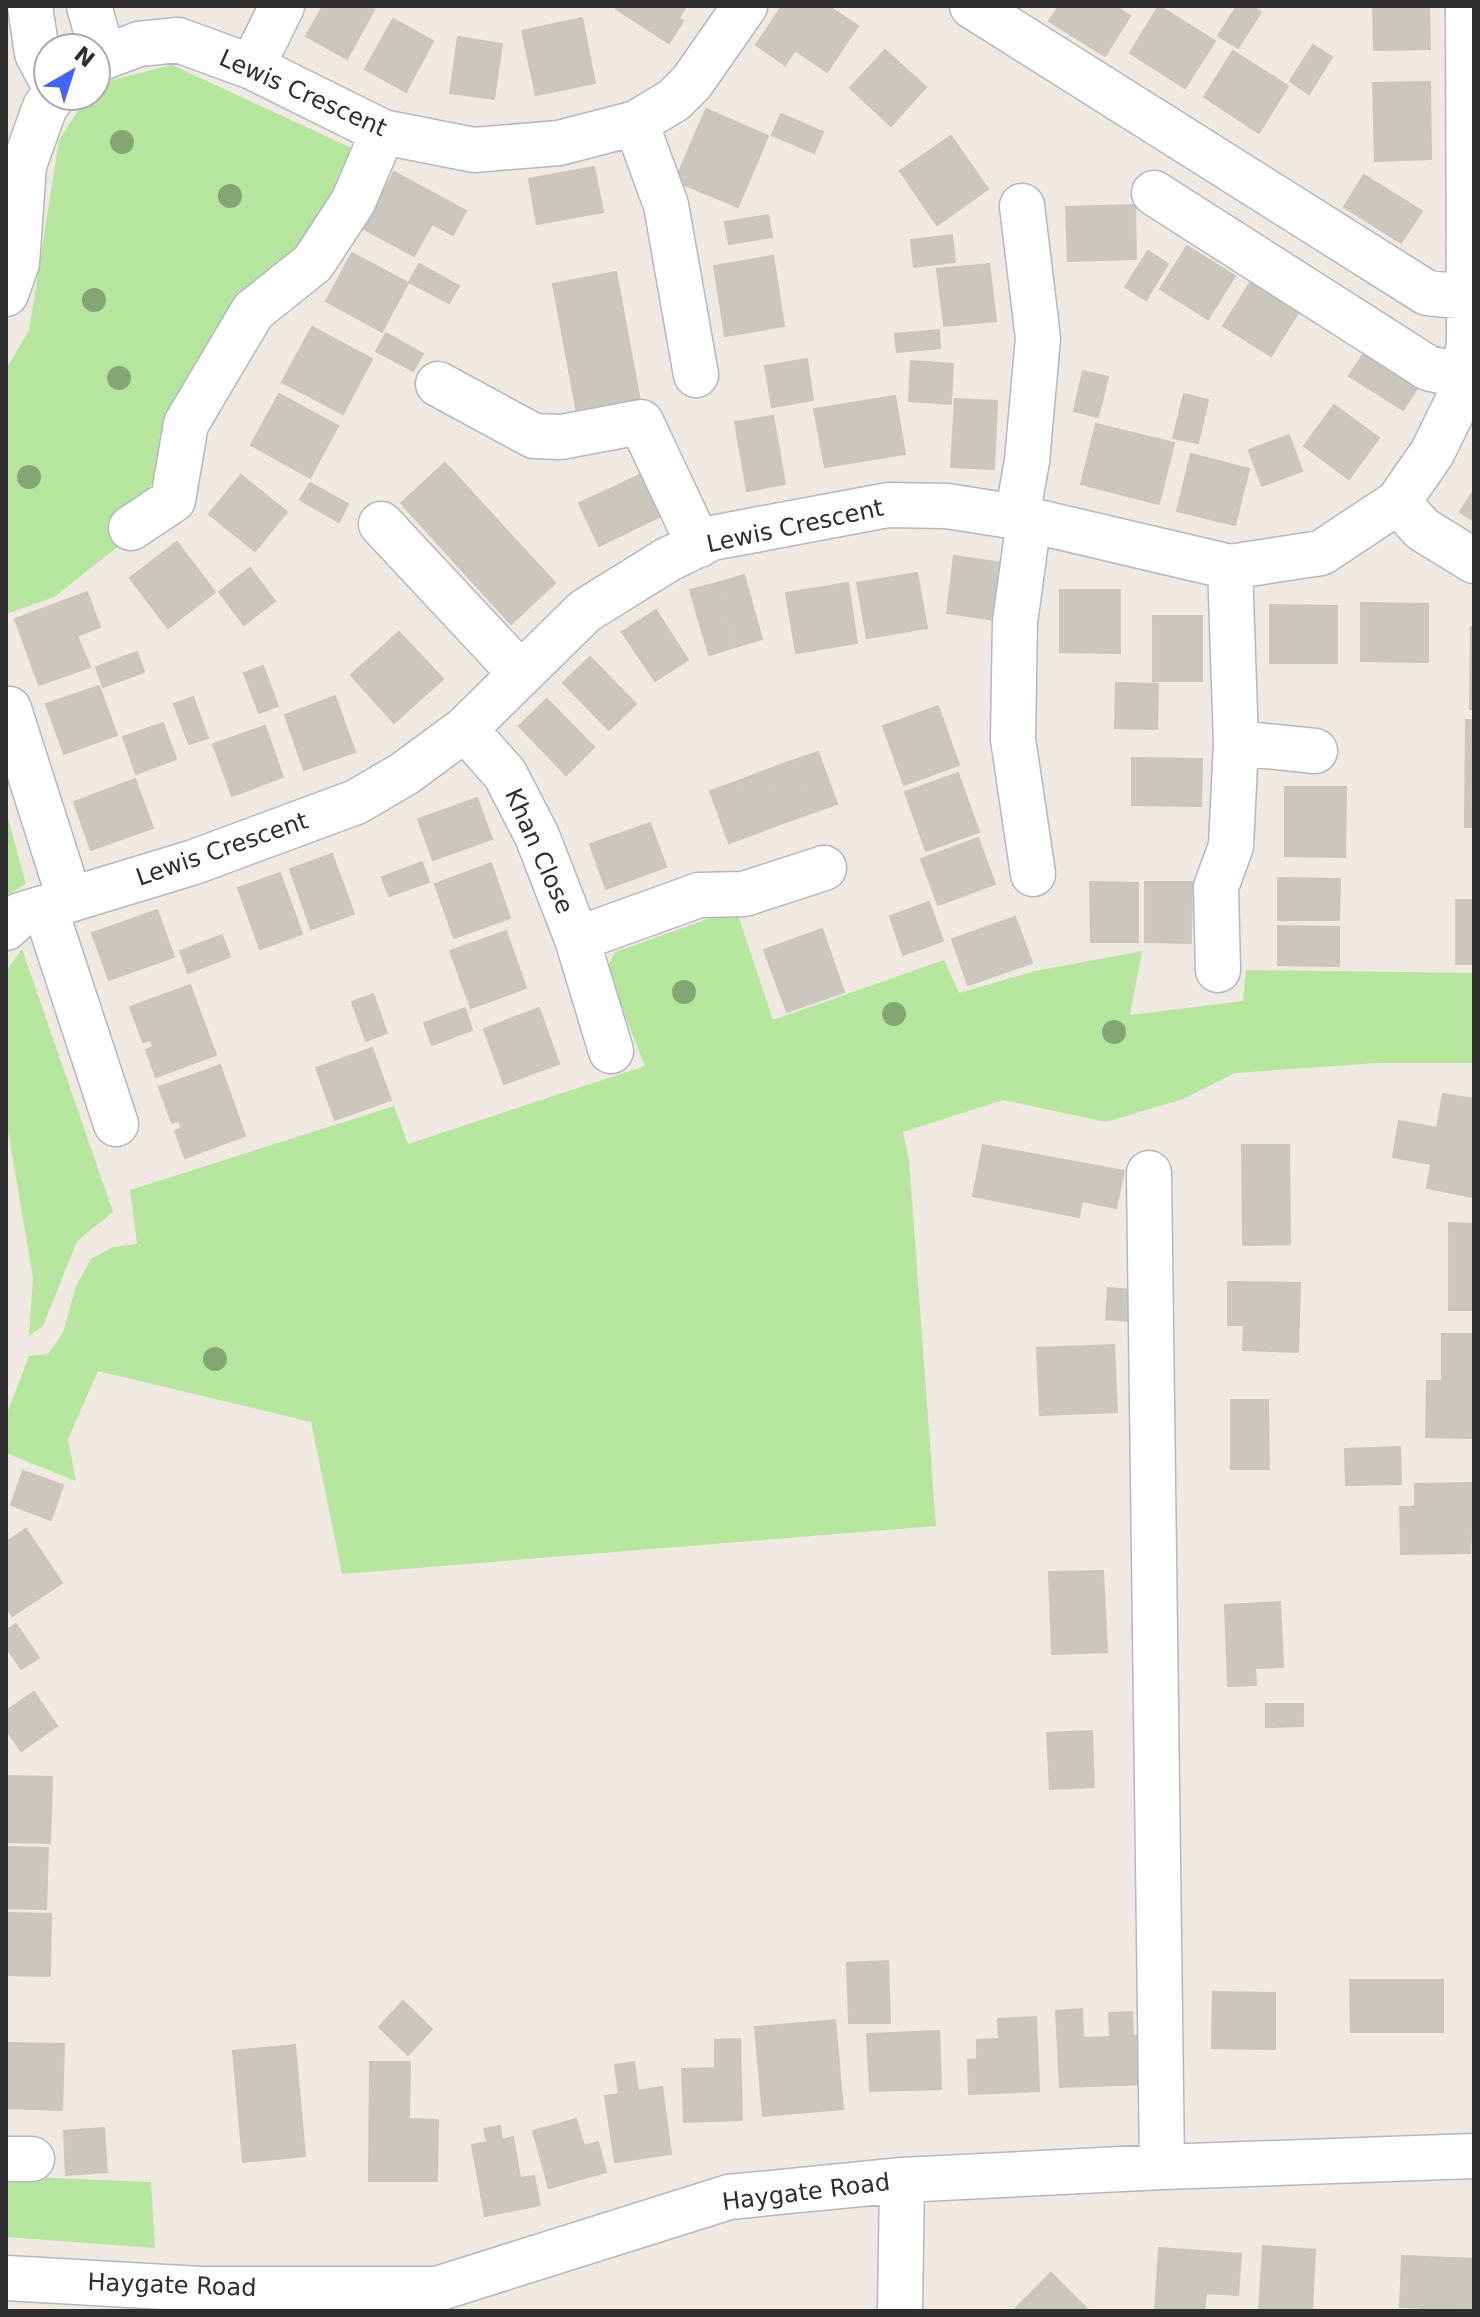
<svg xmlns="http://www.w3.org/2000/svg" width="1480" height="2317" font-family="'DejaVu Sans',sans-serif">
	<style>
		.green { fill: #b6e59e }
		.building { fill: #cbc7bf; stroke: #cbc5ba; stroke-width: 2 }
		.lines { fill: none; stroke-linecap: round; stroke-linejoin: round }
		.minor-casing { stroke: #b4b7c1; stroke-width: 47 }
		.minor { stroke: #fff; stroke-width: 44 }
		.tree { fill: #84a574 }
		.labels { text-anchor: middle; stroke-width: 8; stroke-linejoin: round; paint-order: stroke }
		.street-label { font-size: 24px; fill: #2e2e2e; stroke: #fff }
	</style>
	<rect width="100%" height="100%" fill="#efe9e1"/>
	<!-- green -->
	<path class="green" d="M 172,65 L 356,150 L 305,248 L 239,295 L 188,375 L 170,435 L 166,467 L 146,491 L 110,519 L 125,541 L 54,597 L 6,614 L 6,369 L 29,331 L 59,140 L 85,100 L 89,96 L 96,96 L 96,90 L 107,81 Z
		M 6,811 L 26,884 L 6,896 Z
		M 736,909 L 773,1020 L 944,960 L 959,993 L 1035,971 L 1142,951 L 1130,1015 L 1243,1001 L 1246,970 L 1474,973 L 1474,1063 L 1378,1063 L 1235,1073 L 1183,1099 L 1106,1122 L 1003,1100 L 903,1132 L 909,1160 L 936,1526 L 342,1574 L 311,1422 L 98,1371 L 68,1439 L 76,1481 L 6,1453 L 6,1416 L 29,1356 L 48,1354 L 63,1333 L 76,1286 L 91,1259 L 113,1247 L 137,1244 L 130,1190 L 394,1106 L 408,1144 L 645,1066 L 610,978 L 609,964 L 615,952 Z
		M 22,949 L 113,1212 L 77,1241 L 43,1326 L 29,1336 L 33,1278 L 6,1119 L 6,971 Z
		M 6,2176 L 151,2182 L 155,2248 L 6,2237 Z"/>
	<!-- building -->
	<path class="building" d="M 323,6 L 367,6 L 374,10 L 347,59 L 306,36 Z
		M 618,6 L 686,6 L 679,18 L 683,21 L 669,43 L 616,9 Z
		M 782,6 L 828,6 L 858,26 L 827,72 L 795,50 L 785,65 L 756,45 Z
		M 1059,6 L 1115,6 L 1130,16 L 1105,56 L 1049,21 Z
		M 1159,6 L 1215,41 L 1185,88 L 1130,53 Z
		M 1237,6 L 1252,6 L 1261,12 L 1238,48 L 1218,36 Z
		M 1373,6 L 1429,6 L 1430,49 L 1374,50 Z
		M 582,18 L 595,83 L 536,95 L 522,31 Z
		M 393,19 L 433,41 L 406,92 L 365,69 Z
		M 458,37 L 502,44 L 494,99 L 450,93 Z
		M 1313,45 L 1332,57 L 1309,94 L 1290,81 Z
		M 885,50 L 926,87 L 891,126 L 850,88 Z
		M 1233,51 L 1288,86 L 1259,133 L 1204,97 Z
		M 1430,82 L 1431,159 L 1375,161 L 1373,83 Z
		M 706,109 L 768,136 L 738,207 L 675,181 Z
		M 781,114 L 823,132 L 814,153 L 772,135 Z
		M 951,136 L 988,189 L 937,225 L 900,171 Z
		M 594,167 L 603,212 L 537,224 L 529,179 Z
		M 394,172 L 466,211 L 453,235 L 432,224 L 414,256 L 364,229 Z
		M 1364,175 L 1422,211 L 1401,243 L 1344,207 Z
		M 1135,205 L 1136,259 L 1068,261 L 1066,207 Z
		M 768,215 L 772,237 L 729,244 L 725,222 Z
		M 952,235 L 955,262 L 914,267 L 911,240 Z
		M 1187,246 L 1235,276 L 1208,319 L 1160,289 Z
		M 1148,251 L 1168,264 L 1146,300 L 1125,287 Z
		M 352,253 L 408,283 L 382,332 L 326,301 Z
		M 773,256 L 784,326 L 725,336 L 714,266 Z
		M 419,264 L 459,286 L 449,303 L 409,282 Z
		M 989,264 L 996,321 L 944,326 L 937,269 Z
		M 616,272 L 640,401 L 577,413 L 553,284 Z
		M 1250,283 L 1298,313 L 1271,356 L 1223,326 Z
		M 312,327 L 372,359 L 343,414 L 282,382 Z
		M 939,330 L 940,348 L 897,352 L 895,334 Z
		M 386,333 L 423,354 L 413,371 L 376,351 Z
		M 1369,345 L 1424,378 L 1403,410 L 1349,376 Z
		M 807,359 L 813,400 L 772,407 L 765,366 Z
		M 911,361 L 953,364 L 951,404 L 909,401 Z
		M 1083,371 L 1108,377 L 1098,417 L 1074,411 Z
		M 279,394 L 338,426 L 310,478 L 251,445 Z
		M 1184,394 L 1208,400 L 1198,443 L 1173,438 Z
		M 895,396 L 905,454 L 825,467 L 814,409 Z
		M 955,399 L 997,401 L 994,469 L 951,467 Z
		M 1334,405 L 1379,438 L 1349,479 L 1304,446 Z
		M 773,416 L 785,484 L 747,491 L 735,422 Z
		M 1096,424 L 1174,443 L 1159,504 L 1081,484 Z
		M 1289,435 L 1302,471 L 1262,486 L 1249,450 Z
		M 1191,454 L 1249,469 L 1235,525 L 1177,511 Z
		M 445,463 L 555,583 L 511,624 L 401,503 Z
		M 641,474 L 661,516 L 630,531 L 610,489 Z
		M 241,475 L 287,512 L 255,551 L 209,514 Z
		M 310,483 L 348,504 L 339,522 L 300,500 Z
		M 610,489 L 630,531 L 599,546 L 579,503 Z
		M 1474,490 L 1474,521 L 1460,512 Z
		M 177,542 L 215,592 L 168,628 L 130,578 Z
		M 954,556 L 1003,563 L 995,620 L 947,613 Z
		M 250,568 L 275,601 L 244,625 L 219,592 Z
		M 917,573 L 927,628 L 867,638 L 857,583 Z
		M 744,575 L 762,639 L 735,647 L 717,583 Z
		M 717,583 L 735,647 L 709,655 L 690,590 Z
		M 848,583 L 857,643 L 796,653 L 786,593 Z
		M 1060,590 L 1120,590 L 1120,653 L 1060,652 Z
		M 87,592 L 100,627 L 77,636 L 90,667 L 39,685 L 15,619 Z
		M 1361,603 L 1428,604 L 1428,662 L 1361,661 Z
		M 1270,605 L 1337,606 L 1337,663 L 1270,663 Z
		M 656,610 L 688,660 L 655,681 L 622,632 Z
		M 1153,616 L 1202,616 L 1202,681 L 1153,681 Z
		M 1471,627 L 1474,627 L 1474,709 L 1470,709 Z
		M 399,632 L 443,679 L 394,723 L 351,675 Z
		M 137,652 L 144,672 L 103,687 L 96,667 Z
		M 590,657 L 636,704 L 609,730 L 563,683 Z
		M 263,666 L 278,706 L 259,713 L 244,673 Z
		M 1116,683 L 1158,684 L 1157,729 L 1115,728 Z
		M 99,686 L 117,735 L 64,754 L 46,704 Z
		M 335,696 L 355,752 L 304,770 L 285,715 Z
		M 193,697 L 208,738 L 189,744 L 174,704 Z
		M 547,699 L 594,747 L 566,775 L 519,726 Z
		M 938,706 L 959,765 L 904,785 L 883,726 Z
		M 1466,720 L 1474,720 L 1474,827 L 1465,827 Z
		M 163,723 L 176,759 L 136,774 L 123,737 Z
		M 265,726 L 283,777 L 232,796 L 213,744 Z
		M 818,752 L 837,804 L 811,813 L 791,761 Z
		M 1132,758 L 1202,759 L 1201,806 L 1132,805 Z
		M 791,761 L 811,813 L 783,823 L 764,771 Z
		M 764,771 L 783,823 L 757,833 L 738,781 Z
		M 958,773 L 979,832 L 926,851 L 905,792 Z
		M 135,779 L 153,828 L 91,850 L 74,802 Z
		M 738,781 L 757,833 L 729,843 L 710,791 Z
		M 1285,787 L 1346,787 L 1345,857 L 1285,856 Z
		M 477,798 L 492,839 L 433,860 L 418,819 Z
		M 650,823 L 666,867 L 606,889 L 590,844 Z
		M 978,838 L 995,884 L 938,905 L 921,859 Z
		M 332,854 L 354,914 L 311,929 L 290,869 Z
		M 422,862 L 429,882 L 389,896 L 382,877 Z
		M 491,863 L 510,918 L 454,938 L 435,884 Z
		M 280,873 L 302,934 L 260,949 L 238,888 Z
		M 1278,878 L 1340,879 L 1339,920 L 1278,920 Z
		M 1090,882 L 1138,883 L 1138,942 L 1091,942 Z
		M 1145,882 L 1192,882 L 1191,943 L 1145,942 Z
		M 1456,900 L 1474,900 L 1474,964 L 1456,964 Z
		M 929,902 L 943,941 L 903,955 L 890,916 Z
		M 157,910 L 174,957 L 109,980 L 92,933 Z
		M 1015,917 L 1032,963 L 968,985 L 952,939 Z
		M 1278,926 L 1339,927 L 1339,966 L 1278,965 Z
		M 822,929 L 844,992 L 787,1012 L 764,950 Z
		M 506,931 L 526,988 L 471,1008 L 450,951 Z
		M 222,935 L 230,957 L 188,973 L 180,951 Z
		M 190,985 L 216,1055 L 156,1077 L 146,1050 L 153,1047 L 151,1040 L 143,1042 L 130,1007 Z
		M 373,994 L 387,1033 L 366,1041 L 352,1002 Z
		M 465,1008 L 472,1030 L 432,1045 L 424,1023 Z
		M 539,1008 L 559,1064 L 504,1084 L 484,1029 Z
		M 372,1048 L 391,1100 L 335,1120 L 316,1068 Z
		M 220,1065 L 245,1136 L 185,1158 L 175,1131 L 182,1128 L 179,1120 L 172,1123 L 159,1087 Z
		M 1443,1094 L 1474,1099 L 1473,1197 L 1427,1188 L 1431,1164 L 1393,1157 L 1399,1121 L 1437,1128 Z
		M 983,1145 L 1124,1171 L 1116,1208 L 1082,1201 L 1079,1217 L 973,1196 Z
		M 1242,1145 L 1289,1145 L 1290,1244 L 1243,1245 Z
		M 1449,1223 L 1474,1224 L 1474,1310 L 1449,1310 Z
		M 1228,1282 L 1300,1283 L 1298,1352 L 1243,1350 L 1244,1325 L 1228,1325 Z
		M 1108,1288 L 1131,1290 L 1129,1321 L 1106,1319 Z
		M 1442,1334 L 1474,1334 L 1474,1438 L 1426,1437 L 1427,1381 L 1442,1381 Z
		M 1114,1345 L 1117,1412 L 1040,1415 L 1037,1348 Z
		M 1231,1400 L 1268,1400 L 1269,1469 L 1231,1469 Z
		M 1400,1447 L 1401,1484 L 1346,1485 L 1345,1449 Z
		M 23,1471 L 63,1485 L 51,1520 L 11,1505 Z
		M 1474,1483 L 1470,1553 L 1401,1554 L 1400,1507 L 1415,1507 L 1415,1484 Z
		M 26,1529 L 62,1583 L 12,1616 L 6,1607 L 6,1542 Z
		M 1103,1571 L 1107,1652 L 1052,1654 L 1049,1572 Z
		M 1280,1602 L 1283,1667 L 1255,1668 L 1256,1685 L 1228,1686 L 1225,1605 Z
		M 16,1624 L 39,1658 L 21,1669 L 6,1647 L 6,1631 Z
		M 34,1692 L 57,1726 L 21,1751 L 6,1729 L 6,1711 Z
		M 1266,1704 L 1303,1704 L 1303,1726 L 1266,1727 Z
		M 1092,1731 L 1094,1787 L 1050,1789 L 1047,1733 Z
		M 6,1776 L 52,1777 L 50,1843 L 6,1842 Z
		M 6,1847 L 48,1848 L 46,1909 L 6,1908 Z
		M 6,1913 L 51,1914 L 50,1976 L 6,1975 Z
		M 888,1961 L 890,2023 L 849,2023 L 847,1963 Z
		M 1350,1980 L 1443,1980 L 1443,2032 L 1351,2032 Z
		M 1213,1992 L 1275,1993 L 1275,2049 L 1212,2048 Z
		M 403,2001 L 432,2029 L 408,2055 L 379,2027 Z
		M 1082,2009 L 1083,2038 L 1110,2037 L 1109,2013 L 1132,2012 L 1133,2036 L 1146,2035 L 1148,2084 L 1060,2087 L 1056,2011 Z
		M 1036,2017 L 1039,2091 L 969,2094 L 968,2060 L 977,2059 L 977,2040 L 999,2039 L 998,2019 Z
		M 835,2020 L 843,2109 L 763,2116 L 755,2027 Z
		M 939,2031 L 941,2089 L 870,2091 L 867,2034 Z
		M 740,2039 L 742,2120 L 684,2122 L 682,2069 L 715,2068 L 715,2040 Z
		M 6,2043 L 64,2044 L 62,2110 L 6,2108 Z
		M 295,2045 L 305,2156 L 243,2162 L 233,2051 Z
		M 370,2062 L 410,2062 L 409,2119 L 438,2120 L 437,2181 L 369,2181 Z
		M 634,2062 L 638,2091 L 662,2087 L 671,2154 L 615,2162 L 605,2096 L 619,2094 L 615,2065 Z
		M 576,2119 L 584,2146 L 598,2142 L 606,2172 L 549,2188 L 533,2131 Z
		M 500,2126 L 502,2140 L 513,2137 L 520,2178 L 534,2176 L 540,2205 L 485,2216 L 472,2145 L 487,2142 L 484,2129 Z
		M 104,2128 L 107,2172 L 66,2175 L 64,2131 Z
		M 1263,2246 L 1315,2250 L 1312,2311 L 1259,2311 Z
		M 1159,2248 L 1241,2254 L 1238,2295 L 1206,2293 L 1204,2311 L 1155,2311 Z
		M 1402,2256 L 1474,2259 L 1474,2310 L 1400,2307 Z
		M 1051,2273 L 1089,2311 L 1013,2311 Z"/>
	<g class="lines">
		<!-- minor casing -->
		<g class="minor-casing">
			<path id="minor" d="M 30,6 L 37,53 L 48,74
				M 89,6 L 103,56
				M 972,6 L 1427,293 L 1469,297
				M 96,60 L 139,44 L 178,40 L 252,67 L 383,132 L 474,150 L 559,143 L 636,123 L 674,100 L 692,82 L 745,6
				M 252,67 L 282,6
				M 636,123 L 666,205 L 696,375
				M 1154,193 L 1428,368 L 1462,376
				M 6,294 L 17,263 L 24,165 L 45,107 L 53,96
				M 438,384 L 534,436 L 561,437 L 641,422 L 699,545
				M 1398,502 L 1422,529 L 1474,561
				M 1017,517 L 1027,461 L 1038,338 L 1022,206
				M 1029,520 L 1015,622 L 1013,739 L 1033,874
				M 381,524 L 521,674
				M 131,528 L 173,500 L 186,424 L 253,311 L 313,263 L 353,202 L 383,132
				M 9,709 L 70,900
				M 465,729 L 505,774 L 537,836 L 577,939 L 611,1051
				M 1236,743 L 1315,751
				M 45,908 L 116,1124
				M 6,928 L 20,915 L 194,862 L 356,802 L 404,774 L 465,729 L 585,611 L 667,560 L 712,538 L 888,505 L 947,506 L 1017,517 L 1230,567 L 1321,553 L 1398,502 L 1432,453 L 1457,402 L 1469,344 L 1468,6
				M 577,939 L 699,895 L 744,894 L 824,868
				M 1218,970 L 1216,887 L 1231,846 L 1236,743 L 1230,567
				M 1149,1173 L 1162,2167
				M 6,2159 L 32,2159
				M 6,2278 L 200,2289 L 437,2289 L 729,2197 L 902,2180 L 1162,2167 L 1474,2156
				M 900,2311 L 902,2180"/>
		</g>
		<!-- minor -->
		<use href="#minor" class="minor"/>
	</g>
	<!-- trees -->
	<g class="tree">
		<circle cx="122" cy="142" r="12"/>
		<circle cx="230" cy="196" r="12"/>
		<circle cx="94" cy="300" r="12"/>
		<circle cx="119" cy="378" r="12"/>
		<circle cx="29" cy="477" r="12"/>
		<circle cx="684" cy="992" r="12"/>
		<circle cx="894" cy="1014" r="12"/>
		<circle cx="1114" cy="1032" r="12"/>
		<circle cx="215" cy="1359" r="12"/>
	</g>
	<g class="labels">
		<!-- street labels -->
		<g class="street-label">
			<text transform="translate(303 93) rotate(24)" y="8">Lewis Crescent</text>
			<text transform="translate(795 526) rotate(-12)" y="8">Lewis Crescent</text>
			<text transform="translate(222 849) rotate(-19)" y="8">Lewis Crescent</text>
			<text transform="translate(539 851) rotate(66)" y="8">Khan Close</text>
			<text transform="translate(806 2192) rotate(-7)" y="8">Haygate Road</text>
			<text transform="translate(172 2285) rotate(2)" y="8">Haygate Road</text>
		</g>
	</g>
	<!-- border -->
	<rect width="1480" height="2317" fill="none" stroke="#2e2e2e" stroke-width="16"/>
	<!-- north arrow -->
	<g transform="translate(72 72) rotate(39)"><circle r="38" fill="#ffffff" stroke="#ababab" stroke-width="2"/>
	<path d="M0-6L14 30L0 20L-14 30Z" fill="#4264fb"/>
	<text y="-12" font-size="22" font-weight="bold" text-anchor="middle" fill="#2e2e2e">N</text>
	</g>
</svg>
